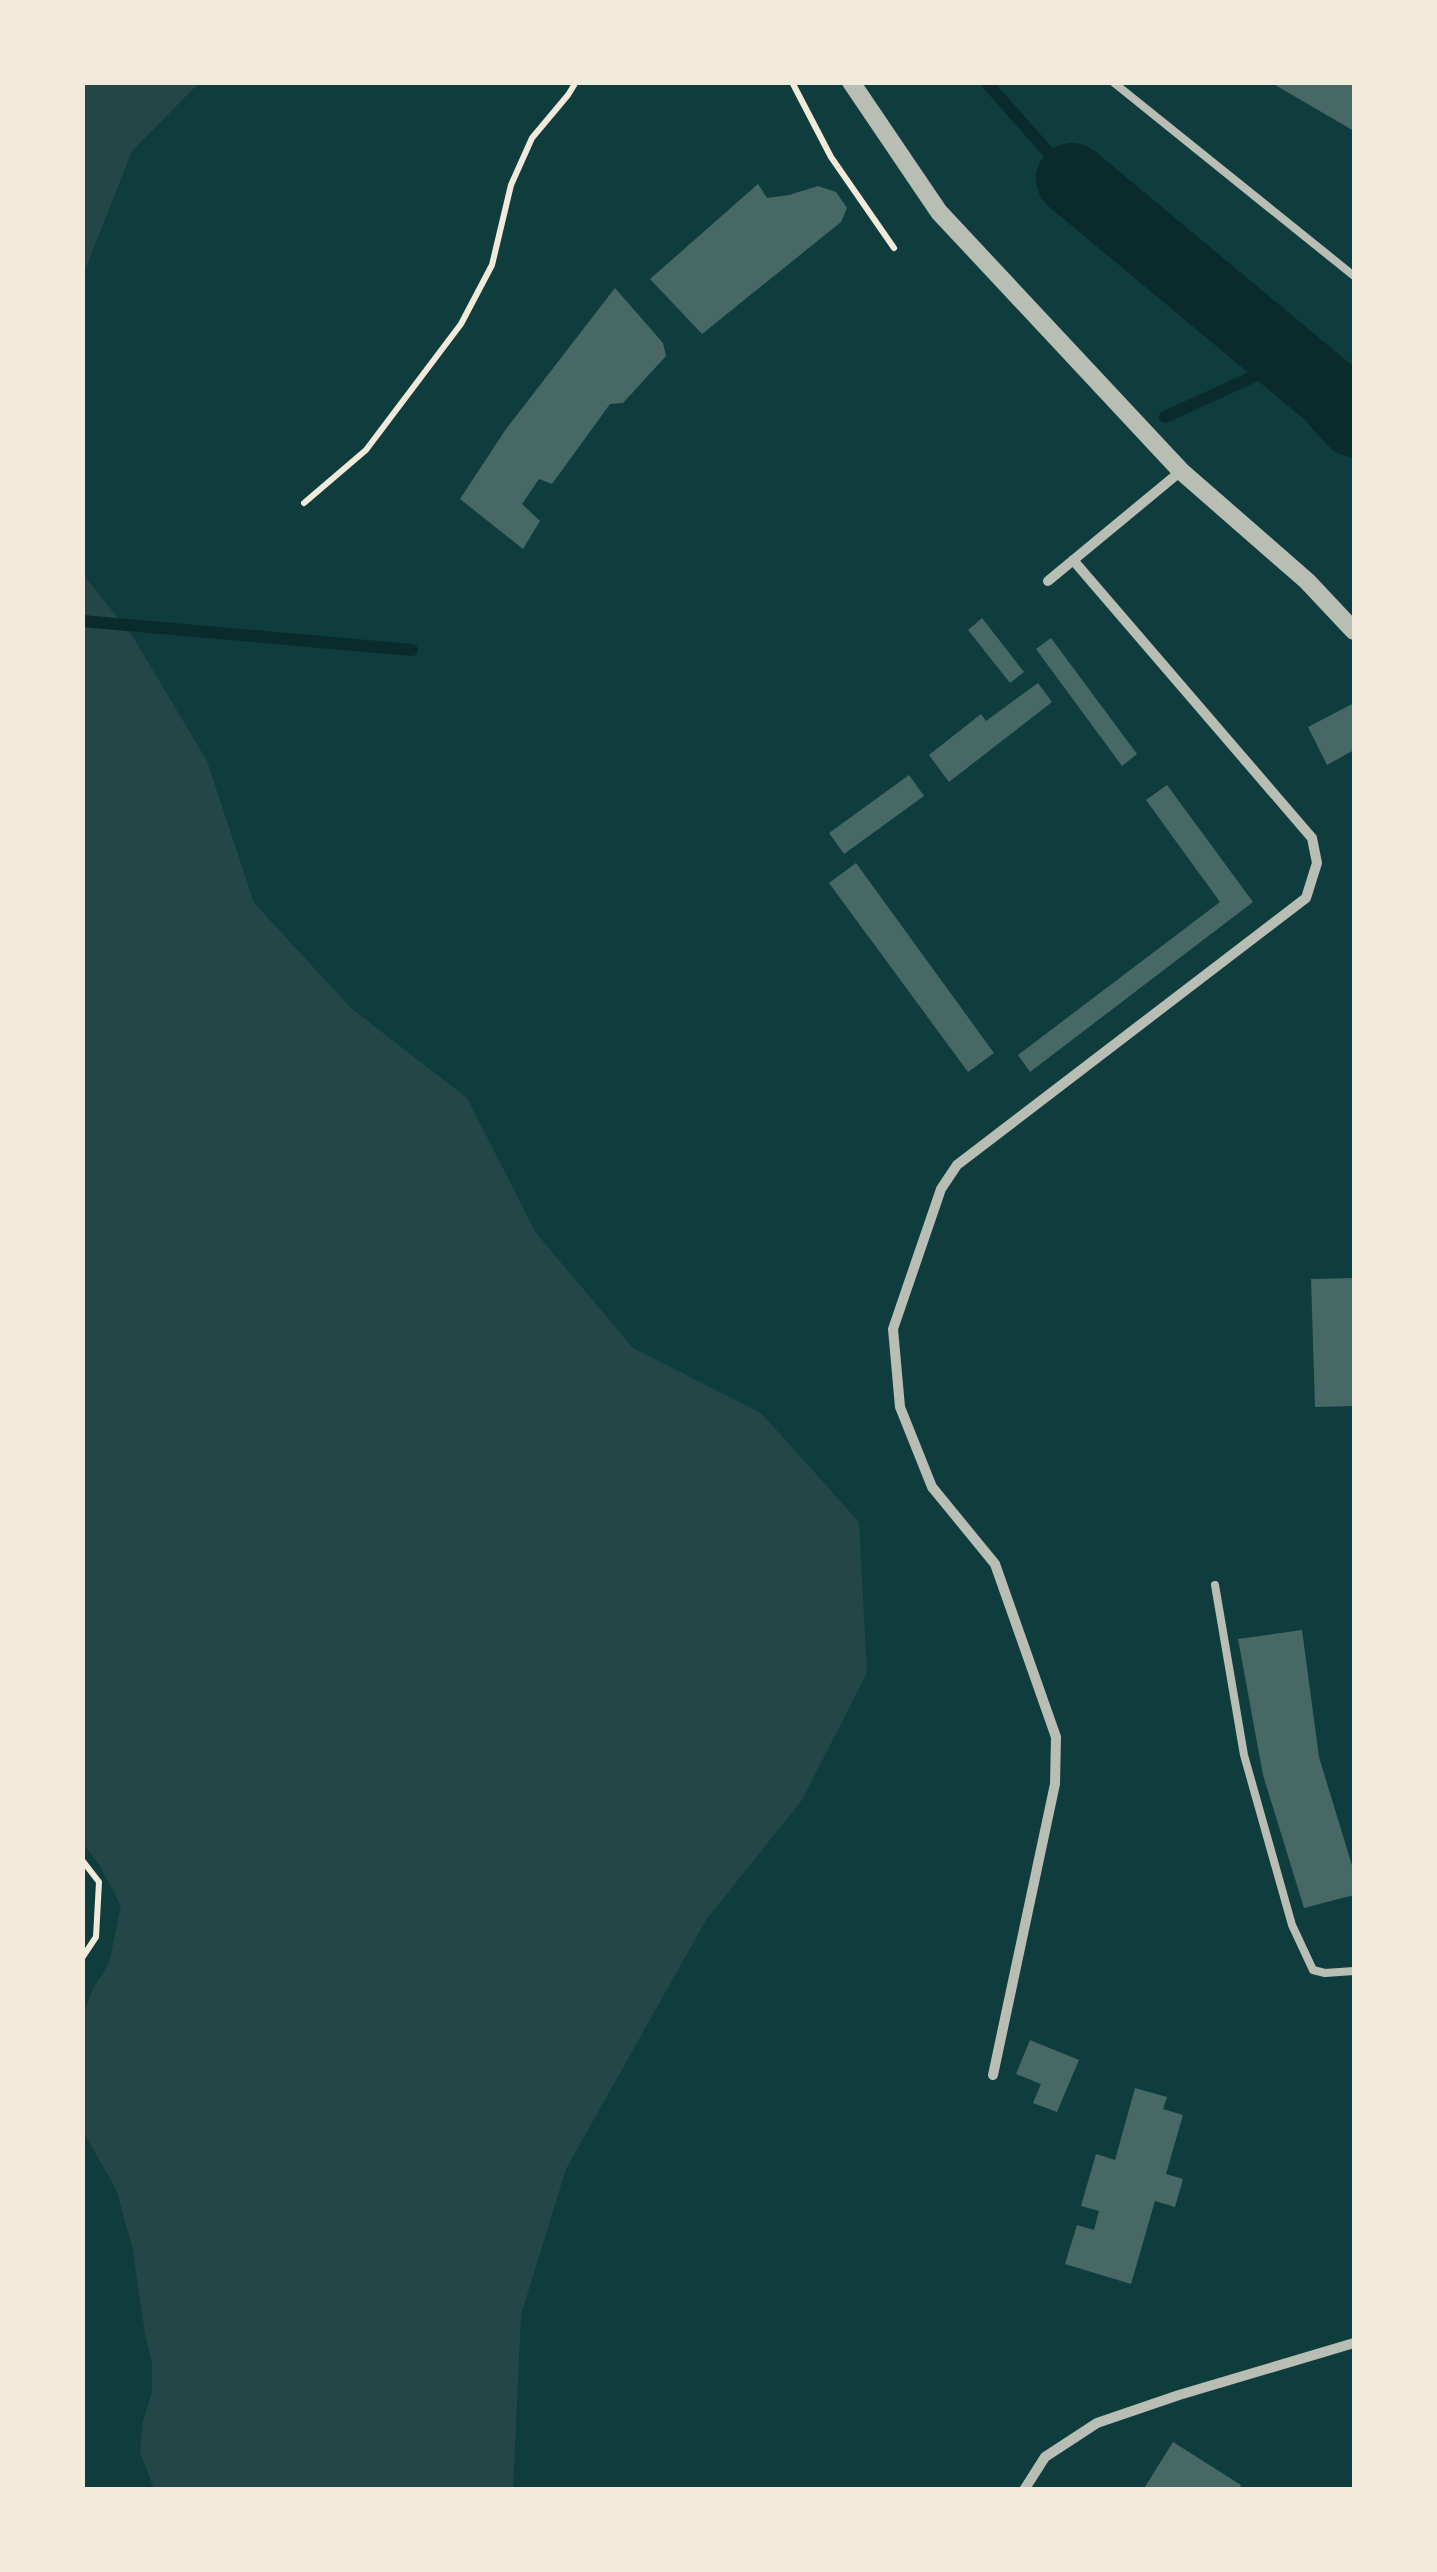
<svg xmlns="http://www.w3.org/2000/svg" width="1437" height="2572" font-family="'DM Sans',sans-serif">
	<style>
		.green { fill: #244646 }
		.lines { fill: none; stroke-linecap: round; stroke-linejoin: round }
		.stream { stroke: #0a2a2b; stroke-width: 12 }
		.river { stroke: #0a2a2b; stroke-width: 72 }
		.building { fill: #486865 }
		.path { stroke: #f1e9da; stroke-width: 6 }
		.service { stroke: #b8beb3; stroke-width: 8 }
		.minor { stroke: #b8beb3; stroke-width: 10 }
		.tertiary { stroke: #b8beb3; stroke-width: 18 }
	</style>
	<rect width="100%" height="100%" fill="#0f3d3e"/>
	<!-- green -->
	<path class="green" d="M 83,82 L 199,83 L 132,151 L 83,275 Z
		M 83,574 L 133,637 L 207,761 L 254,903 L 352,1009 L 467,1098 L 536,1233 L 633,1348 L 761,1413 L 859,1522 L 867,1673 L 802,1800 L 706,1920 L 566,2169 L 521,2315 L 513,2489 L 154,2489 L 140,2452 L 143,2421 L 152,2392 L 152,2363 L 145,2334 L 132,2246 L 116,2189 L 83,2131 L 83,2014 L 93,1989 L 109,1963 L 121,1906 L 100,1866 L 82,1842 Z"/>
	<g class="lines">
		<!-- stream -->
		<path class="stream" d="M 986,82 L 1072,179
			M 1165,417 L 1290,360
			M 82,621 L 412,650"/>
		<!-- river -->
		<path class="river" d="M 1072,179 L 1329,393 L 1354,421"/>
	</g>
	<!-- building -->
	<path class="building" d="M 1270,82 L 1354,82 L 1354,131 Z
		M 758,184 L 767,198 L 789,195 L 818,186 L 836,192 L 847,208 L 841,222 L 702,334 L 650,279 Z
		M 615,288 L 663,343 L 666,356 L 623,403 L 610,404 L 552,484 L 539,479 L 522,504 L 540,521 L 523,549 L 460,499 L 506,429 Z
		M 982,618 L 1024,672 L 1010,683 L 968,630 Z
		M 1051,638 L 1137,754 L 1122,766 L 1036,649 Z
		M 1038,683 L 1052,702 L 949,782 L 929,755 L 981,714 L 986,721 Z
		M 1354,703 L 1354,750 L 1327,765 L 1308,727 Z
		M 909,775 L 924,796 L 844,854 L 829,833 Z
		M 1167,785 L 1253,902 L 1030,1072 L 1018,1055 L 1220,902 L 1146,800 Z
		M 856,863 L 994,1053 L 968,1072 L 829,883 Z
		M 1354,1278 L 1354,1406 L 1315,1407 L 1311,1279 Z
		M 1302,1630 L 1319,1757 L 1354,1872 L 1354,1895 L 1304,1908 L 1263,1775 L 1238,1639 Z
		M 1030,2040 L 1079,2060 L 1057,2112 L 1033,2103 L 1041,2084 L 1016,2074 Z
		M 1135,2088 L 1167,2097 L 1163,2109 L 1183,2115 L 1166,2174 L 1183,2179 L 1175,2207 L 1155,2201 L 1131,2284 L 1065,2264 L 1077,2225 L 1094,2230 L 1099,2211 L 1081,2206 L 1096,2154 L 1115,2160 Z
		M 1173,2442 L 1241,2485 L 1239,2490 L 1143,2490 Z"/>
	<g class="lines">
		<!-- path -->
		<path class="path" d="M 792,82 L 831,157 L 894,248
			M 304,503 L 366,450 L 461,324 L 492,265 L 511,185 L 532,138 L 568,95 L 576,82
			M 82,1860 L 99,1882 L 96,1937 L 82,1958"/>
		<!-- service -->
		<path class="service" d="M 1113,82 L 1354,276
			M 1215,1585 L 1244,1755 L 1292,1925 L 1313,1970 L 1325,1973 L 1354,1971"/>
		<!-- minor -->
		<path class="minor" d="M 1048,581 L 1181,471
			M 993,2075 L 1055,1784 L 1056,1737 L 995,1564 L 932,1487 L 900,1407 L 893,1329 L 941,1189 L 957,1165 L 1306,898 L 1317,863 L 1312,838 L 1073,560
			M 1024,2490 L 1045,2457 L 1097,2423 L 1179,2395 L 1354,2343"/>
		<!-- tertiary -->
		<path class="tertiary" d="M 851,82 L 939,212 L 1181,471 L 1307,581 L 1354,631"/>
	</g>
	<!-- border -->
	<rect width="1437" height="2572" fill="none" stroke="#f1e9da" stroke-width="170"/>
</svg>
